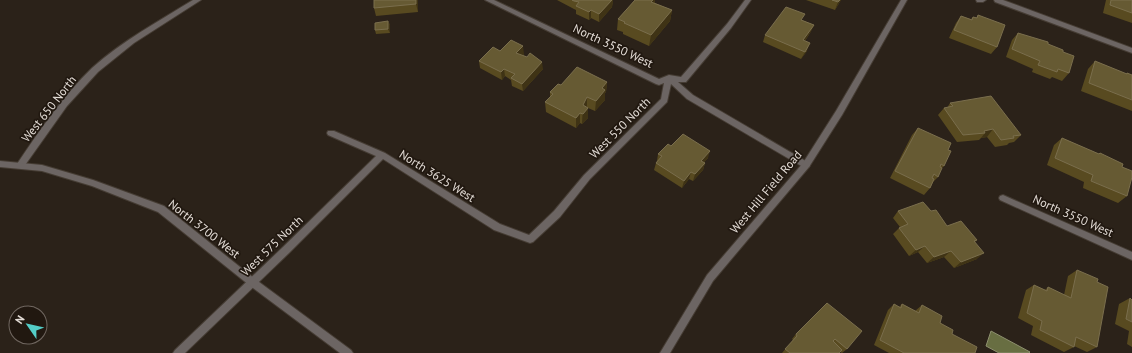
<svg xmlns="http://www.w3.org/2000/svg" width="1132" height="353" font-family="'PT Sans',sans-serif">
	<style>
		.water { fill: #686e42; stroke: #8d8f6e }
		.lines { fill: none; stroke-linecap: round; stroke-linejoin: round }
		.minor-casing { stroke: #453c33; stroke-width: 2 }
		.tertiary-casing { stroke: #453c33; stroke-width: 2 }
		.minor { fill: #6c6563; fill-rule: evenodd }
		.tertiary { fill: #6c6563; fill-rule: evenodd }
		.wall { fill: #584a20 }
		.shaded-wall { fill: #3f3315 }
		.building { fill: #665a33; stroke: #7a6e4d }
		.labels { text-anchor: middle; stroke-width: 3.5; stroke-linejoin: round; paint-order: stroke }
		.street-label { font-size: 12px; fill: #e3dcd6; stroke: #211810 }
	</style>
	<rect width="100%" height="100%" fill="#2b2219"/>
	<!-- water -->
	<path class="water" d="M 991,331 L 1030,352 L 1029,353 L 999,353 L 986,346 Z"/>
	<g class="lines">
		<!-- minor casing -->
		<g class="minor-casing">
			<path id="minor" d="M 193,0 L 201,0 L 134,43 L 98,72 L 67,106 L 23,168 L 17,168 L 16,166 L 17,164 C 40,130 63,96 92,68 C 122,41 159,21 193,0 Z
				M 485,0 L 494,0 L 659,79 L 669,75 L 681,77 L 727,24 L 745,0 L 751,0 L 731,28 L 686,82 L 678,82 L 693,95 L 809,163 L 810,165 L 809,167 L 803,167 L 687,99 L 671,84 L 667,102 L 590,179 L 560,217 L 533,242 L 530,243 L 494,230 L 383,159 L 289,253 L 185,353 L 173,353 L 175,350 L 283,247 L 376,156 L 328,135 L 327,133 L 328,131 L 334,131 L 385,153 L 500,224 L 529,235 L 554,211 L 584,175 L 661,99 L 664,83 L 659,85 L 656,84 Z
				M 976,0 L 986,0 L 983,2 L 977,2 Z
				M 994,0 L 1003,0 L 1132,48 L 1132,53 L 995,2 Z
				M 1003,195 L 1132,252 L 1132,260 L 1000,200 L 999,198 L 1000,196 Z"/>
		</g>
		<!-- tertiary casing -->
		<g class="tertiary-casing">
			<path id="tertiary" d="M 901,0 L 907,0 L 842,115 L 809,167 L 713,281 L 670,353 L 660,353 L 707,275 L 803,163 L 836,111 Z
				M 0,161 L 42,165 L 93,180 L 164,206 L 255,279 L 351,350 L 353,353 L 340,353 L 249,285 L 158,212 L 92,186 L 42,171 L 0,167 Z"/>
		</g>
		<!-- minor -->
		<use href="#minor" class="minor"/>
		<!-- tertiary -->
		<use href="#tertiary" class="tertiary"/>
	</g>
	<!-- wall -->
	<path class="wall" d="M 418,0 L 418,12 L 376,16 L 374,8 Z
		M 557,0 L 613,0 L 612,7 L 599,22 L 591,18 L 589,20 L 576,14 L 576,10 L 574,9 Z
		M 635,0 L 655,0 L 655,3 L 672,10 L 670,21 L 649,46 L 623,34 L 623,32 L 617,30 L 618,19 Z
		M 806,0 L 841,0 L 835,10 Z
		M 1106,0 L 1132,0 L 1132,23 L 1103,13 Z
		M 978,15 L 997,47 L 991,54 L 949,38 L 956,23 L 961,16 L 971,19 L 973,17 L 976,18 Z
		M 802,20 L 814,25 L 810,33 L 805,41 L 807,51 L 801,59 L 763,42 L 765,35 Z
		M 388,21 L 390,25 L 390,33 L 376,34 L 375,30 Z
		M 1018,33 L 1048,44 L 1063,52 L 1069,73 L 1062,81 L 1052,77 L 1050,79 L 1032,72 L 1033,69 L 1006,57 L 1012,40 Z
		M 500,51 L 524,54 L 523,55 L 543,69 L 523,91 L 512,86 L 511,80 L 505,76 L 502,80 L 480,68 L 479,61 Z
		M 1095,61 L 1126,74 L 1127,73 L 1132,75 L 1132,111 L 1081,91 L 1088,69 Z
		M 607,82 L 606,92 L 605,93 L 605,100 L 595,111 L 588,108 L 588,118 L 582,124 L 580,123 L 576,128 L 546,112 L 545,102 L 550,97 L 550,92 L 561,85 Z
		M 950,103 L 1021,135 L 1014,142 L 1009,143 L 1007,145 L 995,147 L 987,137 L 981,138 L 979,140 L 957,142 L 938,115 L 944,108 L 947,108 Z
		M 918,128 L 948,150 L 944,166 L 941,169 L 938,177 L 933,182 L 930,188 L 924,195 L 890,178 L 912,135 Z
		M 1062,138 L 1099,154 L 1100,153 L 1122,167 L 1127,196 L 1118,203 L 1083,188 L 1084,182 L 1047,165 L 1054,145 Z
		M 671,146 L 708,158 L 704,162 L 705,163 L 703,170 L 693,181 L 689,179 L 682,188 L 654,170 L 656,163 L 657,161 L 658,154 Z
		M 898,211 L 931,211 L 947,226 L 977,240 L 975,242 L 977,259 L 954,268 L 944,257 L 927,263 L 918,252 L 909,256 L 893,234 L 900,227 L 893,218 Z
		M 1077,270 L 1097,282 L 1097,347 L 1087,352 L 1074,346 L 1074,347 L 1064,352 L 1031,335 L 1033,326 L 1018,318 L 1026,290 L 1034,285 L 1045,290 L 1048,287 L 1064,295 L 1068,276 Z
		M 1130,298 L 1132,300 L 1132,347 L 1127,344 L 1129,331 L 1115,324 L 1119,304 Z
		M 827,303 L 847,349 L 842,353 L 840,352 L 839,353 L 782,353 L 793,340 L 792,339 L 796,334 Z
		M 894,304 L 899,307 L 902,304 L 915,311 L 922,305 L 952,334 L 975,353 L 889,353 L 874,345 L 888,310 Z"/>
	<!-- shaded-wall -->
	<path class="shaded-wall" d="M 416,0 L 418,0 L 418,12 L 416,4 Z
		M 612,0 L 613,0 L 612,7 L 599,22 L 599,14 Z
		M 653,0 L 655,0 L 654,8 L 651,2 Z
		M 840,0 L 841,0 L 835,10 L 838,2 Z
		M 591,10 L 591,18 L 589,20 L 589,12 Z
		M 672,10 L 670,21 L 649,46 L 651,35 Z
		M 388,21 L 390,25 L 390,33 L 388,29 Z
		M 814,25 L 810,33 L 800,48 L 803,40 Z
		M 810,43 L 807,51 L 801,59 L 805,52 Z
		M 523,46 L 524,54 L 517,61 L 516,53 Z
		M 542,62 L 543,69 L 523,91 L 522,84 Z
		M 504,69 L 505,76 L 502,80 L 501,72 Z
		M 607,82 L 606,92 L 605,93 L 605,100 L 595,111 L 596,101 L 602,88 Z
		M 587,97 L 587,107 L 588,108 L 588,118 L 582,124 L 583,105 Z
		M 580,113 L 580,123 L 576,128 L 576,118 Z
		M 993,129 L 987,137 L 981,138 L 985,133 L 984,131 Z
		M 710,151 L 708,158 L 699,168 L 701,161 Z
		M 705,163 L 703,170 L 693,181 L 695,174 Z
		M 691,172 L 689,179 L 682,188 L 684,181 Z
		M 925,246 L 918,252 L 909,256 L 916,250 Z
		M 951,251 L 944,257 L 927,263 L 934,257 Z
		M 984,253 L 977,259 L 954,268 L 961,262 Z"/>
	<!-- building -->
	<path class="building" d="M 374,0 L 416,0 L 416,4 L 374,8 Z
		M 572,0 L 612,0 L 599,14 L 591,10 L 589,12 L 576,6 L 579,2 L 574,1 Z
		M 635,0 L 653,0 L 651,2 L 672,10 L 651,35 L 624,23 L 625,22 L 618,19 Z
		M 832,0 L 840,0 L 838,2 Z
		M 1111,0 L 1132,0 L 1132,13 L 1110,5 Z
		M 786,7 L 805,14 L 801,20 L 814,25 L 803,40 L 810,43 L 805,52 L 765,35 Z
		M 978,15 L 1005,25 L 997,47 L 954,30 L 961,16 L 972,20 L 973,17 L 977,18 Z
		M 388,21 L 388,29 L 375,30 L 375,23 Z
		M 1018,33 L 1048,42 L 1048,44 L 1063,50 L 1063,52 L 1074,56 L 1069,73 L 1058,69 L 1057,72 L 1038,65 L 1040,61 L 1012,49 Z
		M 511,40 L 523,46 L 516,53 L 527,57 L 530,53 L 542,62 L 522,84 L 511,78 L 515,74 L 504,69 L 501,72 L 479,61 L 493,47 L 500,51 Z
		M 1095,61 L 1127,74 L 1127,73 L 1132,75 L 1132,100 L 1089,83 Z
		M 577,67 L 607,82 L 602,88 L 605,90 L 596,101 L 587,97 L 583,105 L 588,108 L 583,114 L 580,113 L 576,118 L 545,102 L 553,94 L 550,92 L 558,84 L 561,85 Z
		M 991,96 L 1021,135 L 1013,136 L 1014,138 L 1001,140 L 993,129 L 984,131 L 985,133 L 963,135 L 944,108 L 953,106 L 950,103 Z
		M 918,128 L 951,143 L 948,150 L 951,151 L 944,166 L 941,164 L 940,167 L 942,168 L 938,177 L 934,174 L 932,178 L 934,179 L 930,188 L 895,171 Z
		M 683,134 L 710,151 L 701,161 L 705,163 L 695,174 L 691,172 L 684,181 L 656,163 L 662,156 L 658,154 L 668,144 L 671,146 Z
		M 1062,138 L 1099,154 L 1100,153 L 1123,164 L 1122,167 L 1132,171 L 1132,177 L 1127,196 L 1091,181 L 1093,175 L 1055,158 Z
		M 923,202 L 931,211 L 936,210 L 947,226 L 961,221 L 977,240 L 974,241 L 984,253 L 961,262 L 951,251 L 934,257 L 925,246 L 916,250 L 899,228 L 908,224 L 898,211 Z
		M 1077,270 L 1098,279 L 1097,282 L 1108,287 L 1097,347 L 1076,337 L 1074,347 L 1040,330 L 1042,321 L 1027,313 L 1034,285 L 1047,291 L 1048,287 L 1071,298 Z
		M 1130,298 L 1132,300 L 1132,322 L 1126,319 Z
		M 827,303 L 862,331 L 847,349 L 835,339 L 833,341 L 842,350 L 839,353 L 790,353 L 785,349 L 797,336 L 796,334 Z
		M 894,304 L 901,308 L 902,304 L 919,313 L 922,305 L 942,316 L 940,323 L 953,330 L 952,334 L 977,347 L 975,353 L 904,353 L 880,340 Z"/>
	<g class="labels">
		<!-- street labels -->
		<g class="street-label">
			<text transform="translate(613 46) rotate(25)" y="4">North 3550 West</text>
			<text transform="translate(49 109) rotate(-52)" y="4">West 650 North</text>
			<text transform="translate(620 128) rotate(-45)" y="4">West 550 North</text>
			<text transform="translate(437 176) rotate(32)" y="4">North 3625 West</text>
			<text transform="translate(766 192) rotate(-50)" y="4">West Hill Field Road</text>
			<text transform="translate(1073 216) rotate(24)" y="4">North 3550 West</text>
			<text transform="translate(204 229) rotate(38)" y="4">North 3700 West</text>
			<text transform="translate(272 246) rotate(-44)" y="4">West 575 North</text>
		</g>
	</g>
	<!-- north arrow -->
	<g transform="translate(28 325) rotate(304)"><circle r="19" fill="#211810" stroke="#6f665f"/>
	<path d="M0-3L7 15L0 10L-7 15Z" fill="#54cdc7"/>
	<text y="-6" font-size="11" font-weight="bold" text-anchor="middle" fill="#e3dcd6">N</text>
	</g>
</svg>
